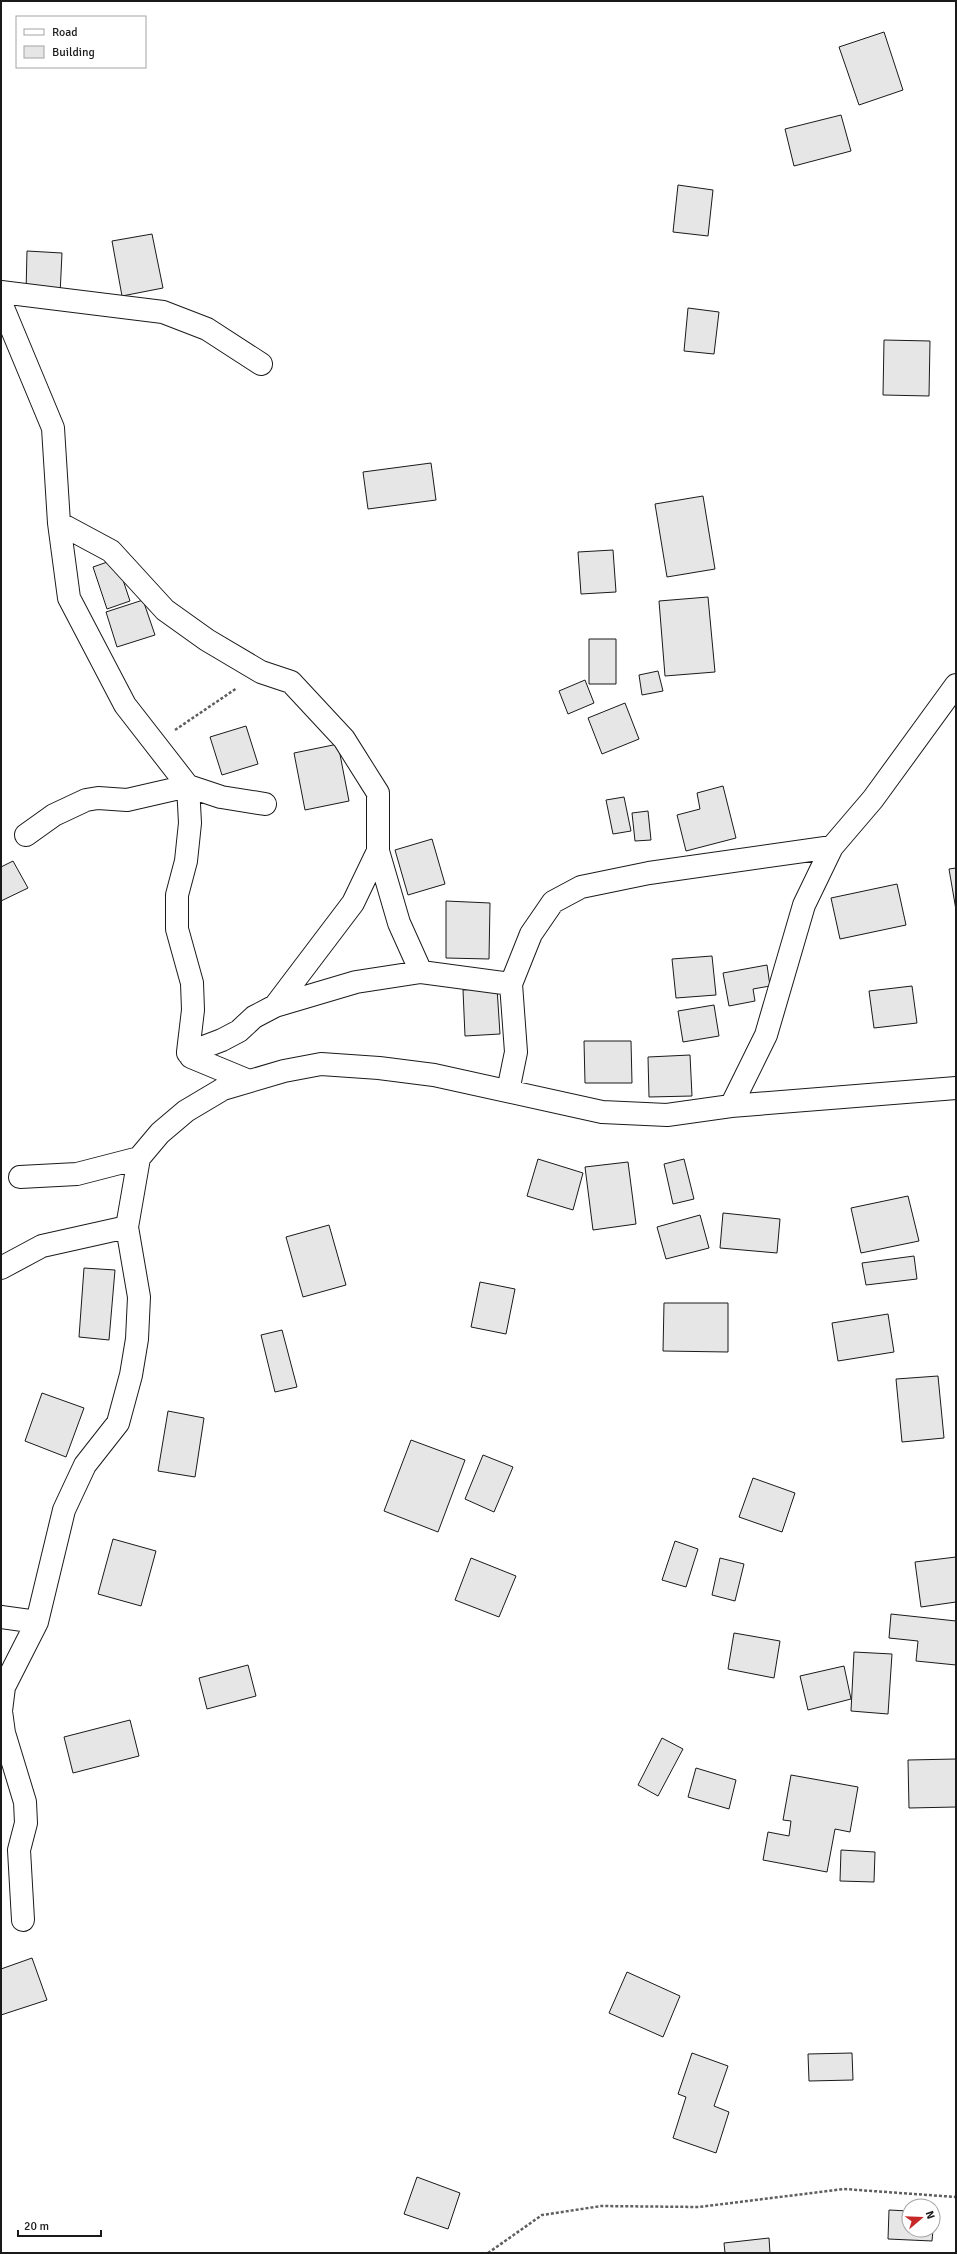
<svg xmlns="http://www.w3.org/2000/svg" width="957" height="2254" font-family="Signika,sans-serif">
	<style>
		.building { fill: #e6e6e6; stroke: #1a1a1a }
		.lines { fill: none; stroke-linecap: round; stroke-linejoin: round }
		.minor-casing { stroke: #1a1a1a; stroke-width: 24 }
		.path { stroke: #5f5f5f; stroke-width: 2.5; stroke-dasharray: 3 2; stroke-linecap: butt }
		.minor { stroke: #fff; stroke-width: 22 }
	</style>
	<rect width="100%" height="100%" fill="#fff"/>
	<!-- building -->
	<path class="building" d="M 884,32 L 903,90 L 859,105 L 839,47 Z
		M 841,115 L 851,151 L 794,166 L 785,129 Z
		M 678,185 L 713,190 L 708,236 L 673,232 Z
		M 152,234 L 163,288 L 122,296 L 112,241 Z
		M 27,251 L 62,253 L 60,295 L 26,293 Z
		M 688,308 L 719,312 L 714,354 L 684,351 Z
		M 884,340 L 930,341 L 929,396 L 883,395 Z
		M 431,463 L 436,500 L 368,509 L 363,472 Z
		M 703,496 L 715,569 L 667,577 L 655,504 Z
		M 613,550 L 616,592 L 581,594 L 578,552 Z
		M 116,559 L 130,601 L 107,609 L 93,567 Z
		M 708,597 L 715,672 L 665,676 L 659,601 Z
		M 143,600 L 155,635 L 117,647 L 106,612 Z
		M 589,639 L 616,639 L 616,684 L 589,684 Z
		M 658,671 L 663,691 L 642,695 L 639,675 Z
		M 585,680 L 594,703 L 568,714 L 559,691 Z
		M 625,703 L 639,739 L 602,754 L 588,718 Z
		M 246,726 L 258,764 L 222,775 L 210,737 Z
		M 338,744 L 349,801 L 305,810 L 294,753 Z
		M 723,786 L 736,838 L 686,851 L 677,815 L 700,809 L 697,793 Z
		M 624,797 L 631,831 L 613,834 L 606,800 Z
		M 648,811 L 651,840 L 635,841 L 632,813 Z
		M 432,839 L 445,884 L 408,895 L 395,850 Z
		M 13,861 L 28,888 L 1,901 L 1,867 Z
		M 956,868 L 956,910 L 949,869 Z
		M 897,884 L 906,925 L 840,939 L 831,898 Z
		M 446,901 L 490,903 L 489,959 L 446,958 Z
		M 712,956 L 716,995 L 676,998 L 672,959 Z
		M 767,965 L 770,986 L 753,989 L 755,1001 L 729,1006 L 723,973 Z
		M 912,986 L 917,1023 L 874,1028 L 869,991 Z
		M 497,988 L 500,1034 L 465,1036 L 463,990 Z
		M 714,1005 L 719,1036 L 683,1042 L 678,1011 Z
		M 584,1041 L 631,1041 L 632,1083 L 585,1083 Z
		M 690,1055 L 692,1096 L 649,1097 L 648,1057 Z
		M 538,1159 L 583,1173 L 573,1210 L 527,1196 Z
		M 684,1159 L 694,1199 L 673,1204 L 664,1164 Z
		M 628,1162 L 636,1224 L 593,1230 L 585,1167 Z
		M 908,1196 L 919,1241 L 861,1253 L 851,1208 Z
		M 723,1213 L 780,1219 L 777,1253 L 720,1248 Z
		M 700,1215 L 709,1248 L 666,1259 L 657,1227 Z
		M 329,1225 L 346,1285 L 303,1297 L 286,1237 Z
		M 914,1256 L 917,1279 L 866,1285 L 862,1263 Z
		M 84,1268 L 115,1270 L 109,1340 L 79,1337 Z
		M 480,1282 L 515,1289 L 506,1334 L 471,1327 Z
		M 664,1303 L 728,1303 L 728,1352 L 663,1351 Z
		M 888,1314 L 894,1352 L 838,1361 L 832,1323 Z
		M 282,1330 L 297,1387 L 275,1392 L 261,1335 Z
		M 938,1376 L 944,1438 L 902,1442 L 896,1379 Z
		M 42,1393 L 84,1408 L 66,1457 L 25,1441 Z
		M 168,1411 L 204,1418 L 195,1477 L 158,1471 Z
		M 411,1440 L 465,1460 L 438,1532 L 384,1511 Z
		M 483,1455 L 513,1467 L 494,1512 L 465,1499 Z
		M 753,1478 L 795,1493 L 782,1532 L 739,1517 Z
		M 113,1539 L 156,1551 L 141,1606 L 98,1594 Z
		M 675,1541 L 698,1549 L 686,1587 L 662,1580 Z
		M 956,1557 L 956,1602 L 921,1607 L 915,1562 Z
		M 471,1558 L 516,1576 L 499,1617 L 455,1600 Z
		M 720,1558 L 744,1564 L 735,1601 L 712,1595 Z
		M 891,1614 L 956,1621 L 956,1665 L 916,1661 L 918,1641 L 889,1638 Z
		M 734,1633 L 780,1641 L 774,1678 L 728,1669 Z
		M 854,1652 L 892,1654 L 888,1714 L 851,1711 Z
		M 248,1665 L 256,1696 L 207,1709 L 199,1678 Z
		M 844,1666 L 851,1699 L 808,1710 L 800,1676 Z
		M 130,1720 L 139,1756 L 73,1773 L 64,1737 Z
		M 662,1738 L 683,1749 L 658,1796 L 638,1785 Z
		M 956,1759 L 956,1807 L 909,1808 L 908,1760 Z
		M 696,1768 L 736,1780 L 729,1809 L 688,1797 Z
		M 791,1775 L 858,1787 L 850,1832 L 835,1829 L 827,1872 L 763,1860 L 768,1832 L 789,1836 L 791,1821 L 783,1820 Z
		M 841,1850 L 875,1852 L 874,1882 L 840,1881 Z
		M 32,1958 L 47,2000 L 1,2015 L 1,1969 Z
		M 627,1972 L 680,1996 L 663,2037 L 609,2013 Z
		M 692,2053 L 728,2066 L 714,2106 L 729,2112 L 716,2153 L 673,2138 L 686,2097 L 678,2094 Z
		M 852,2053 L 853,2080 L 809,2081 L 808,2054 Z
		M 417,2177 L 460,2193 L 448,2229 L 404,2214 Z
		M 889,2210 L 909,2211 L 909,2230 L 933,2230 L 932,2241 L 888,2239 Z
		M 769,2238 L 770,2253 L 725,2253 L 724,2243 Z"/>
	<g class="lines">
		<!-- minor casing -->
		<g class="minor-casing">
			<path id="minor" d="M 1,292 L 163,312 L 207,329 L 261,364
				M 1,303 L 53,428 L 59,523 L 69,598 L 125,705 L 188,786 L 221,797 L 265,804
				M 59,523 L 111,551 L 165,610 L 207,640 L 261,672 L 291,682 L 344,739 L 378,793 L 378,851 L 399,923 L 421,972
				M 26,835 L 54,815 L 86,800 L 98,798 L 127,800 L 188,786 L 190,823 L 186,861 L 177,895 L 177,929 L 192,983 L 193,1010 L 188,1052 L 191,1057 L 249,1081
				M 511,984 L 531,934 L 553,902 L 581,887 L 649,873 L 832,847
				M 275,1006 L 353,903 L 378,851
				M 188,1053 L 222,1040 L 239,1031 L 254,1017 L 275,1006 L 356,982 L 421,972 L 511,984 L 516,1052 L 508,1091
				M 731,1106 L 766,1035 L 804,905 L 832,847 L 873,799 L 956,685
				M 20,1177 L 77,1174 L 139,1158
				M 1,1268 L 42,1246 L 127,1227
				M 1,1617 L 37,1622
				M 23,1920 L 19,1850 L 26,1823 L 25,1802 L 4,1733 L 1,1711 L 4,1687 L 37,1622 L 64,1510 L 85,1465 L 118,1423 L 131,1375 L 137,1339 L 139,1297 L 127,1227 L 139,1158 L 160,1133 L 186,1111 L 223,1089 L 284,1071 L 321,1064 L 379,1068 L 434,1075 L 602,1112 L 667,1115 L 731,1106 L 956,1088"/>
		</g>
		<!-- path -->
		<path class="path" d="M 175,730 L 237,688
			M 488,2253 L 542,2215 L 601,2206 L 699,2207 L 844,2189 L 956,2197"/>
		<!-- minor -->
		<use href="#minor" class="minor"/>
	</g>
	<!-- border -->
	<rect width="957" height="2254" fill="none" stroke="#1a1a1a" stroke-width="4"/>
	<!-- legend -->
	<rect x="16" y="16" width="130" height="52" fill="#ffffff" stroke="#a3a3a3"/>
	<rect x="24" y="29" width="20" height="6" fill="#ffffff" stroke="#a3a3a3"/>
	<text x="52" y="36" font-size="12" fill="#1a1a1a">Road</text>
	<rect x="24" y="46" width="20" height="12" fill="#e6e6e6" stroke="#a3a3a3"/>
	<text x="52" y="56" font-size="12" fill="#1a1a1a">Building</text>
	<!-- north arrow -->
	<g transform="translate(921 2218) rotate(71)"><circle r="19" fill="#ffffff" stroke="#a3a3a3"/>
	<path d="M0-3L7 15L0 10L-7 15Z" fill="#c62828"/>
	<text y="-6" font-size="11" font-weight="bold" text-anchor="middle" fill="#1a1a1a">N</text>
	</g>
	<!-- scale -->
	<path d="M18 2230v6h83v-6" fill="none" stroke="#1a1a1a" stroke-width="2"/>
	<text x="24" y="2230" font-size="12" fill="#1a1a1a" stroke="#ffffff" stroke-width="3" paint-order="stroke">20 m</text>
</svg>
